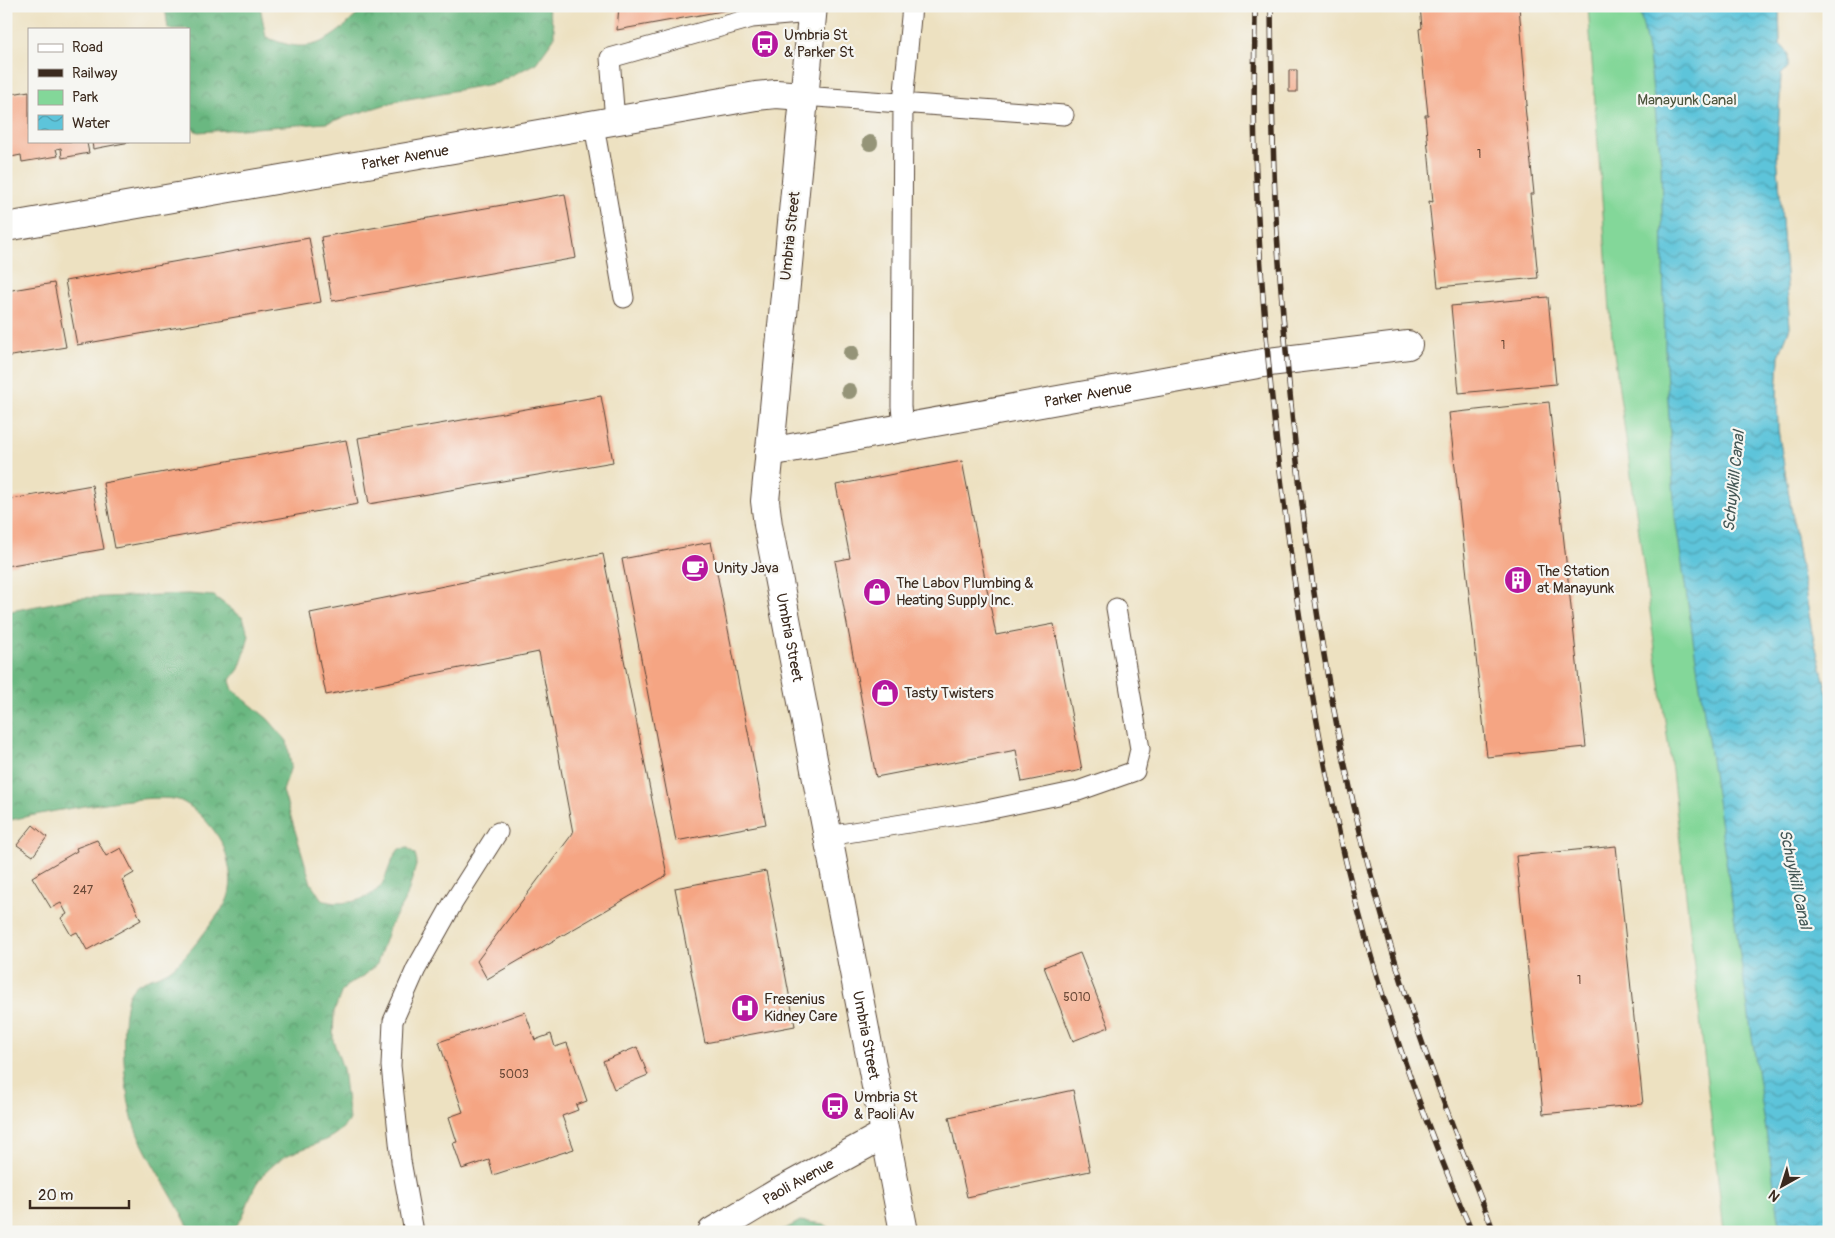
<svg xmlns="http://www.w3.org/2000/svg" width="1835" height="1238" font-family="Pangolin,sans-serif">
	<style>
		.forest { fill: url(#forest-crowns); stroke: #527150 }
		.park { fill: #83d799; stroke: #5f805c }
		.water { fill: url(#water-waves); stroke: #4c777c }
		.building { fill: #f5a583 }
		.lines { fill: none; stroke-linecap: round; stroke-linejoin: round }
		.service-casing { stroke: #564536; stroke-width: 21 }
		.minor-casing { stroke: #564536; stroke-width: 30 }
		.secondary-casing { stroke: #564536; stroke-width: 30 }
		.service { stroke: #fff; stroke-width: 19 }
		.minor { stroke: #fff; stroke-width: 28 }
		.secondary { stroke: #fff; stroke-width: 28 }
		.rail-casing { stroke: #3b2a1e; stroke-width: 5.5 }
		.rail { stroke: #f6f6f2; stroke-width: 4; stroke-dasharray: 11; stroke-linecap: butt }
		.tree { fill: #959478 }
		.labels { text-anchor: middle; stroke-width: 4.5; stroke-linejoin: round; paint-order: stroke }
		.number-label { font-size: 12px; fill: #6a4937 }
		.poi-label { font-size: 15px; fill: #3b2a1e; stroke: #f6f6f2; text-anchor: start }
		.park-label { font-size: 15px; fill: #4d553d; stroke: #f6f6f2 }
		.street-label { font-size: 15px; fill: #3b2a1e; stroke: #f6f6f2 }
		.water-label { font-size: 16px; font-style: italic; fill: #455856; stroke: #f6f6f2 }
	</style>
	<defs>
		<pattern id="forest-crowns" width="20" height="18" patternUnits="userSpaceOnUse" patternTransform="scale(1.25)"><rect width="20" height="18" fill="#6ab881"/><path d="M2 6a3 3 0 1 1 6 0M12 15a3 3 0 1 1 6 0" fill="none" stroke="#589669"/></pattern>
		<pattern id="water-waves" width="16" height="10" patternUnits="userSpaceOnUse" patternTransform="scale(1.25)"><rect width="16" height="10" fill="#5dc4da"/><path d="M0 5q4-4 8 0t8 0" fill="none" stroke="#4e9fb0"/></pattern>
	</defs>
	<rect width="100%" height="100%" fill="#f6f6f2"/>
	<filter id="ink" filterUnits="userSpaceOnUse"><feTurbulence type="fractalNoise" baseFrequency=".02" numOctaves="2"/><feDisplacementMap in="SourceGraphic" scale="10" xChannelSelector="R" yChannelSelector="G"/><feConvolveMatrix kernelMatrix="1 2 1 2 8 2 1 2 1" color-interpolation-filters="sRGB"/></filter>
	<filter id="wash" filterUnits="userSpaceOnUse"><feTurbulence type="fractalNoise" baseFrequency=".0096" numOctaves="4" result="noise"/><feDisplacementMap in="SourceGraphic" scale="20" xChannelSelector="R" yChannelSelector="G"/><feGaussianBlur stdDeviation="1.12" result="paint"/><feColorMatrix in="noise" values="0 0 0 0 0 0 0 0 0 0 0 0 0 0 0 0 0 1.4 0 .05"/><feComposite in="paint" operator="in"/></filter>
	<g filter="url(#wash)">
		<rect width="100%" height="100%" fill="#ede1c1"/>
		<!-- forest -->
		<path class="forest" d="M 165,6 L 260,6 L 266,37 C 299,51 317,50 345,26 C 352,19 359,14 365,6 L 547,6 L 554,28 L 554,38 L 536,63 L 497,83 L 397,101 L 326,123 L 198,132 L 189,127 L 189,29 L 168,29 Z
			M 188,594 L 214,596 L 243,618 L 249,635 L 245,652 L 239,669 L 230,681 L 233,690 L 268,719 L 287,741 L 291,766 L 283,791 L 311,883 L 322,900 C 341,907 371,901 382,884 C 389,872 389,862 399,849 L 408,848 L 415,854 L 417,862 L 407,896 L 389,928 L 377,964 L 363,976 L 346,986 L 341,993 L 334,1012 L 333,1040 L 343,1069 L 349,1120 C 335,1142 308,1145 286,1156 C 278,1160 271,1167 265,1173 C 246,1190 250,1218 229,1232 L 194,1232 L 187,1224 C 172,1194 152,1166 138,1135 C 124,1103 119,1030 128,997 C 134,978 158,979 171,969 C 191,953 207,929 222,909 C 235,891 231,871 225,851 C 220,834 198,809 181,801 C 157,790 37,814 6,821 L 6,612 L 78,598 Z
			M 800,1221 L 824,1224 L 836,1232 L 780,1232 Z"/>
		<!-- park -->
		<path class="park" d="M 1588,6 L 1779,6 L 1780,44 L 1788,53 L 1788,67 L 1781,75 L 1777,154 L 1790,327 L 1779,356 L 1777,394 L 1778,430 L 1812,632 L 1829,700 L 1829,1232 L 1724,1232 L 1672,771 L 1612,338 Z"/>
		<!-- water -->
		<path class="water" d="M 1639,6 L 1779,6 L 1780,44 L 1788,53 L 1788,67 L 1781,75 L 1777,154 L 1790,327 L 1779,356 L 1777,394 L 1778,430 L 1812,632 L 1829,700 L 1829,1232 L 1781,1232 L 1675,517 L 1665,352 L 1661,162 L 1649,56 Z"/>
		<g id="blocks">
			<!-- building -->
			<path class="building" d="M 619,6 L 744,6 L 744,7 L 617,30 Z
				M 1420,6 L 1519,6 L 1527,105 L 1525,106 L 1534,194 L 1530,194 L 1538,278 L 1438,287 L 1429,201 L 1433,202 L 1425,115 L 1428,115 L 1419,29 L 1422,28 Z
				M 1289,70 L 1297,70 L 1297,92 L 1289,92 Z
				M 29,91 L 29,141 L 130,142 L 93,149 L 92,142 L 87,143 L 89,153 L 62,158 L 61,148 L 56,149 L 58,156 L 22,162 L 21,155 L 6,158 L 6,95 Z
				M 565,194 L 576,258 L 332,301 L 321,237 Z
				M 309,238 L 321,302 L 77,345 L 65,281 Z
				M 54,283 L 66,347 L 6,357 L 6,291 Z
				M 1548,297 L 1556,384 L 1459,393 L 1451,306 Z
				M 601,396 L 613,462 L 369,504 L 358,438 Z
				M 1549,402 L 1586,747 L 1487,757 L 1449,413 Z
				M 346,440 L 358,504 L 115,548 L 103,483 Z
				M 962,461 L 996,635 L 1054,624 L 1082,770 L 1022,782 L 1016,750 L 876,777 L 835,561 L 850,558 L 836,485 Z
				M 92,485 L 104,549 L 6,566 L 6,500 Z
				M 711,542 L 766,824 L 676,841 L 622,559 Z
				M 603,554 L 667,875 L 487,979 L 477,961 L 573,833 L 539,652 L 326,695 L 310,613 Z
				M 33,825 L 47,837 L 33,856 L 17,845 Z
				M 97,840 L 106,856 L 121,848 L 134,873 L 122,880 L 141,920 L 87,950 L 77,932 L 71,935 L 61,918 L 67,914 L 61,903 L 51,908 L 32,877 L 77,851 L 76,848 Z
				M 1616,846 L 1643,1104 L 1543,1114 L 1516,856 Z
				M 766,871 L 795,1026 L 705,1043 L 675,888 Z
				M 1080,953 L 1109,1027 L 1073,1041 L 1044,967 Z
				M 525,1012 L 535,1040 L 551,1034 L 555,1047 L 567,1043 L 587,1101 L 576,1105 L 578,1110 L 562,1116 L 574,1149 L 493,1175 L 489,1160 L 462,1169 L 453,1143 L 457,1142 L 449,1117 L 463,1112 L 439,1042 Z
				M 637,1047 L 648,1075 L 614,1089 L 603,1061 Z
				M 1073,1090 L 1090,1171 L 967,1197 L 949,1117 Z"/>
		</g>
	</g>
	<g filter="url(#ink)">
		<use href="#blocks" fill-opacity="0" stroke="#564536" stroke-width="1"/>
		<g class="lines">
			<!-- service casing -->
			<g class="service-casing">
				<path id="service" d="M 803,96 L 1064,115
					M 615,121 L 610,58 L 752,18 L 812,13
					M 594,125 L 624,298
					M 903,428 L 901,406 L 903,103 L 912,6
					M 828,836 L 977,812 L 1078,791 L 1135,771 L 1140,749 L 1116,608
					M 414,1232 L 401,1161 L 391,1066 L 393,1021 L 416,969 L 453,903 L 498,832"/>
			</g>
			<!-- minor casing -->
			<g class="minor-casing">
				<g id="minor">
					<path id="s1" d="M 6,227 L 756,96 L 776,94 L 803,96"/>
					<path id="s2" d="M 769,452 L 1269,362 L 1408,345"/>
					<path id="s3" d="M 712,1232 L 779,1192 L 885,1134"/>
				</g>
			</g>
			<!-- secondary casing -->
			<g class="secondary-casing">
				<g id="secondary">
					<path id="s4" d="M 813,6 L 765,501 L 768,525 L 904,1232"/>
				</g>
			</g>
			<!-- service -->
			<use href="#service" class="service"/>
			<!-- minor -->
			<use href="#minor" class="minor"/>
			<!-- secondary -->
			<use href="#secondary" class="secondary"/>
			<!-- rail casing -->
			<g class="rail-casing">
				<path id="rail" d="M 1255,6 C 1255,54 1253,103 1255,151 C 1259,269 1269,386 1284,503 C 1299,623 1318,744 1346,862 C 1376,989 1420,1113 1472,1232
					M 1271,6 C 1272,82 1272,158 1277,233 C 1293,473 1322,716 1391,947 C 1420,1044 1457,1138 1494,1232"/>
			</g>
			<!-- rail -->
			<use href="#rail" class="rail"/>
		</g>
		<!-- trees -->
		<g class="tree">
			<circle cx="870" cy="143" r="8"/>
			<circle cx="851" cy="353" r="8"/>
			<circle cx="849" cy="391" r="8"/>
		</g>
	</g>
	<!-- icons -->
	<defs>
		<g id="bus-disc" transform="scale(1.4375)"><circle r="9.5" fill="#b5179e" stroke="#f6f6f2"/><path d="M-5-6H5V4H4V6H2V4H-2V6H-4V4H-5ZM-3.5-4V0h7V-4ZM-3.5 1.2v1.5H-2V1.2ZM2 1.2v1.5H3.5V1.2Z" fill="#fff"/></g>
		<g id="cafe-disc" transform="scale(1.4375)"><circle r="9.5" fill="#b5179e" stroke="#f6f6f2"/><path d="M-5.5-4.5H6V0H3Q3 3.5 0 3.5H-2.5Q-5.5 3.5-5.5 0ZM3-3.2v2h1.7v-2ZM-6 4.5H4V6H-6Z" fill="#fff"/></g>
		<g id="building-disc" transform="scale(1.4375)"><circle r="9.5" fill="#b5179e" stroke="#f6f6f2"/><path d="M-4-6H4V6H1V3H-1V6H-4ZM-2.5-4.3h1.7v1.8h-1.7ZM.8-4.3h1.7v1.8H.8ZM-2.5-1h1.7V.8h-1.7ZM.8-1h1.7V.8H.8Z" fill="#fff"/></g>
		<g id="shop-disc" transform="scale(1.4375)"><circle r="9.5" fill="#b5179e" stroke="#f6f6f2"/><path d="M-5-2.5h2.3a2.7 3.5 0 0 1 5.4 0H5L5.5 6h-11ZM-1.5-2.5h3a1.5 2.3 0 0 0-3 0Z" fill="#fff"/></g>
		<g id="hospital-disc" transform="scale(1.4375)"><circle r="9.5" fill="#b5179e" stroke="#f6f6f2"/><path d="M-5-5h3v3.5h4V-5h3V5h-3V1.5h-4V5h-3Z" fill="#fff"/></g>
	</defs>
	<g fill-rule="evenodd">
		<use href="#bus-disc" x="765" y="44"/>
		<use href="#cafe-disc" x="695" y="568"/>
		<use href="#building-disc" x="1518" y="580"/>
		<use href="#shop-disc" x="877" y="592"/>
		<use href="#shop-disc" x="885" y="693"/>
		<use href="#hospital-disc" x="745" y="1008"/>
		<use href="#bus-disc" x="835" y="1106"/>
	</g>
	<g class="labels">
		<!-- number labels -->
		<g class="number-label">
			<text x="1479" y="158">1</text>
			<text x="1503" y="349">1</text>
			<text x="83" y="894">247</text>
			<text x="1579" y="984">1</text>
			<text x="1077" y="1001">5010</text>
			<text x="514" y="1078">5003</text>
		</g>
		<!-- poi labels -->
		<g class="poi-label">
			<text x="784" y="40">Umbria St<tspan x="784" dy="17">&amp; Parker St</tspan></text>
			<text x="714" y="573">Unity Java</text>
			<text x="1537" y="576">The Station<tspan x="1537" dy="17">at Manayunk</tspan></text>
			<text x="896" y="588">The Labov Plumbing &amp;<tspan x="896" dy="17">Heating Supply Inc.</tspan></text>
			<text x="904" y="698">Tasty Twisters</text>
			<text x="764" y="1004">Fresenius<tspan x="764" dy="17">Kidney Care</tspan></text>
			<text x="854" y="1102">Umbria St<tspan x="854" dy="17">&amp; Paoli Av</tspan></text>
		</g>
		<!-- park labels -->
		<g class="park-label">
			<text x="1687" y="105">Manayunk Canal</text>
		</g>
		<!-- street labels -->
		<g class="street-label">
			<text dy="5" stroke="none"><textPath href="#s1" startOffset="405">Parker Avenue</textPath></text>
			<text transform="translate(790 236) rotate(-84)" y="5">Umbria Street</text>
			<text dy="5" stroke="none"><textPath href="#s2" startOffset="324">Parker Avenue</textPath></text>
			<text dy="5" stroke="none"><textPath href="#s4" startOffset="636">Umbria Street</textPath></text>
			<text dy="5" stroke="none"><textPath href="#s4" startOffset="1041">Umbria Street</textPath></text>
			<text dy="5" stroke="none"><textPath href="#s3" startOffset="100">Paoli Avenue</textPath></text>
		</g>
		<!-- water labels -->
		<g class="water-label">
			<text transform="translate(1733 481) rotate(-84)" y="6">Schuylkill Canal</text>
			<text transform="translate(1796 879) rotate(78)" y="6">Schuylkill Canal</text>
		</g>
	</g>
	<!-- margin -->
	<rect width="1835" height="1238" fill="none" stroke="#f6f6f2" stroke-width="25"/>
	<!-- legend -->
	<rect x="28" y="28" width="162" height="115" fill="#f6f6f2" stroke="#aba49d"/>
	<rect x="38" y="44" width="25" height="8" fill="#ffffff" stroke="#aba49d"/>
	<text x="72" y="52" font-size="15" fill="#3b2a1e">Road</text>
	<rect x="38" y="69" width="25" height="8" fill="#3b2a1e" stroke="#aba49d"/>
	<text x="72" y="78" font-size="15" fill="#3b2a1e">Railway</text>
	<rect x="38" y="90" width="25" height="15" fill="#83d799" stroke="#aba49d"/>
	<text x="72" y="102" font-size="15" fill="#3b2a1e">Park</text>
	<rect x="38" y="115" width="25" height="15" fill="url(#water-waves)" stroke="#aba49d"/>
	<text x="72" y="128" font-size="15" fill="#3b2a1e">Water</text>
	<!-- north arrow -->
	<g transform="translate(1782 1186) rotate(219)" stroke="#f6f6f2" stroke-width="4" paint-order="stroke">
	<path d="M0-4L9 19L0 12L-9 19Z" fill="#3b2a1e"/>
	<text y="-8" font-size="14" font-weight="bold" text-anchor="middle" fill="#3b2a1e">N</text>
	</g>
	<!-- scale -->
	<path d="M30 1200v8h99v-8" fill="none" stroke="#3b2a1e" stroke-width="2.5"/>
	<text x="38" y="1200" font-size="15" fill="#3b2a1e" stroke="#f6f6f2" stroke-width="4" paint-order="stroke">20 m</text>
</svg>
